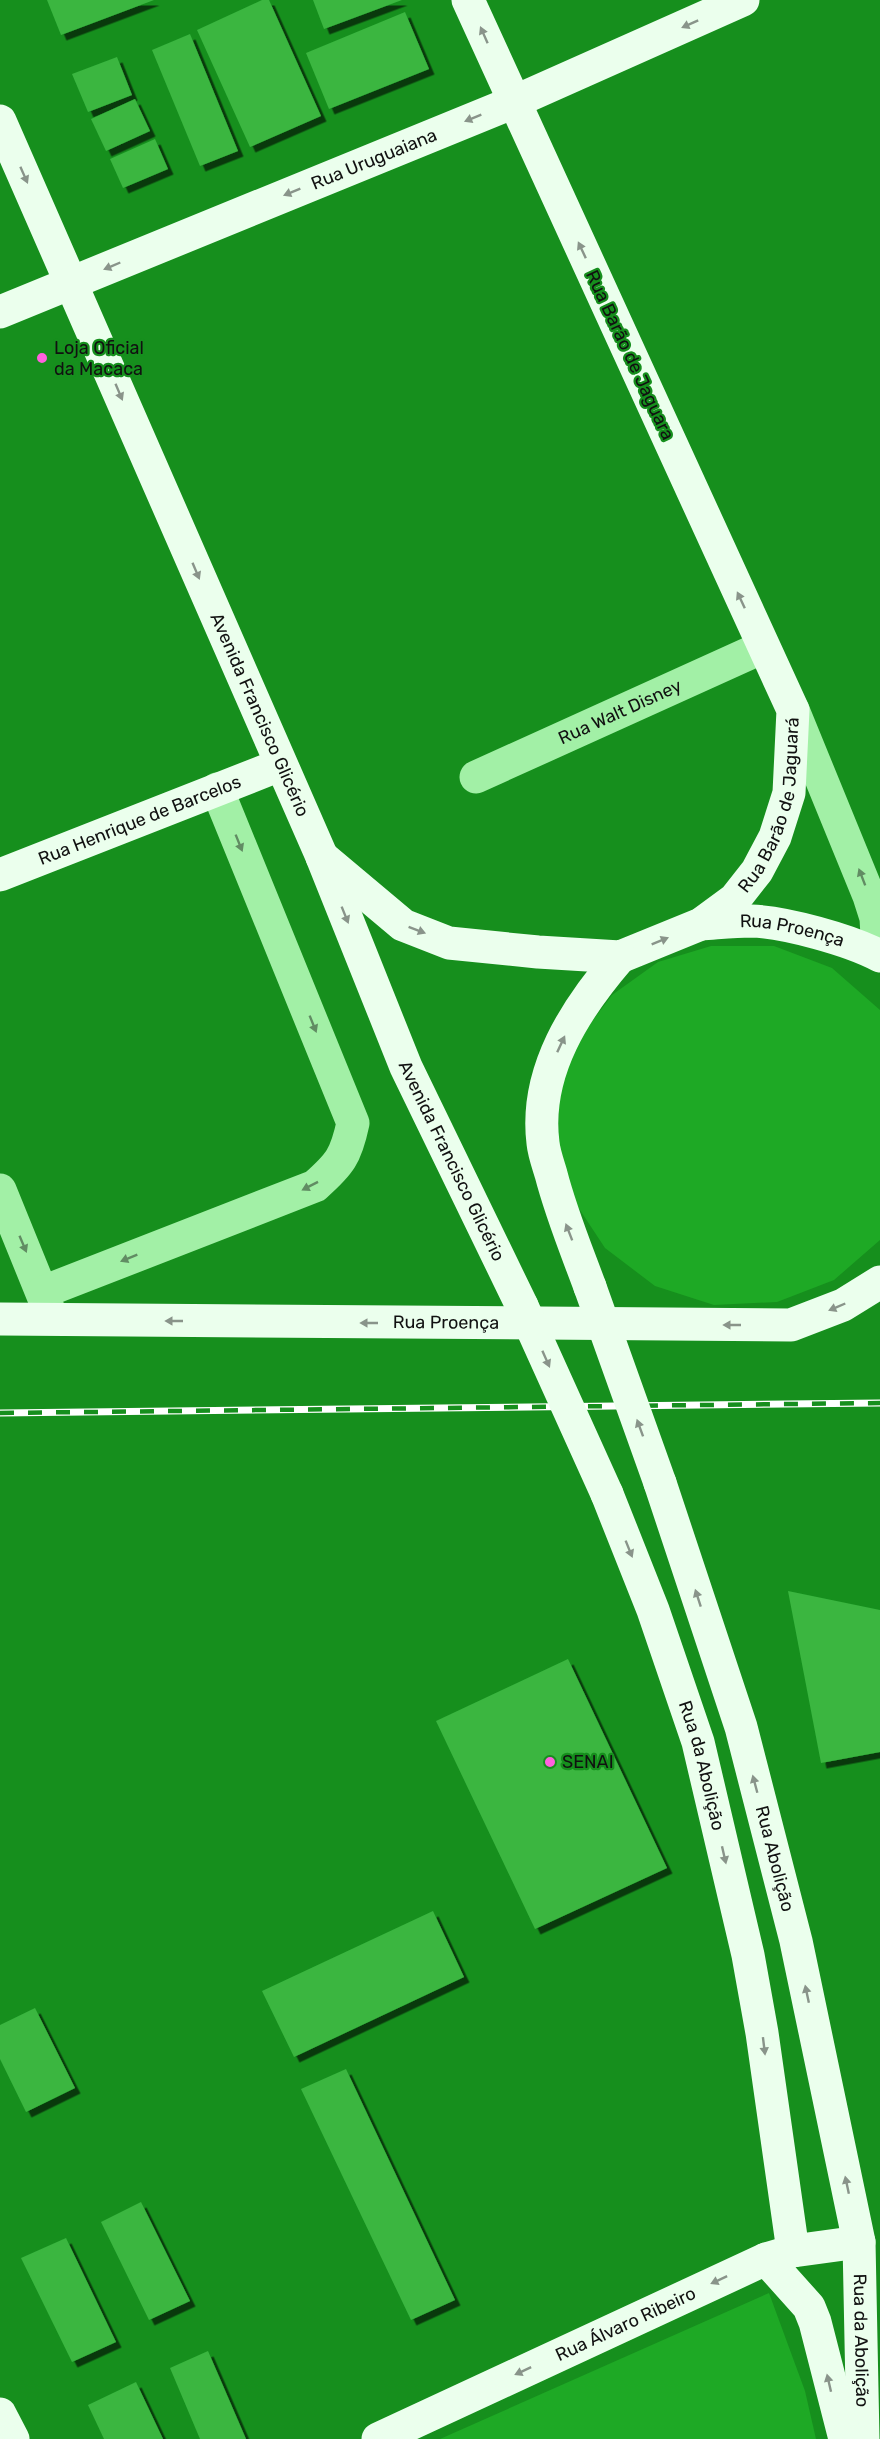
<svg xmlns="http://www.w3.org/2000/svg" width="880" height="2439" font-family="Rubik,sans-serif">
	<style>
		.green { fill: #1ea925 }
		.building { fill: #3ab640; filter: url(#shadow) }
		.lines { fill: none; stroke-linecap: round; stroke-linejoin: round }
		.minor { stroke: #a2f0a6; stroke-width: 33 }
		.major { stroke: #ebffed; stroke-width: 33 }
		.rail-casing { stroke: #fff; stroke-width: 7 }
		.rail { stroke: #168f1d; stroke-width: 4.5; stroke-dasharray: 14; stroke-linecap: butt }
		.major-bridge { stroke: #ebffed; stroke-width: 33 }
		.oneway { fill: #89948a }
		.oneway2 { fill: #618c63 }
		.poi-dot { fill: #ff61de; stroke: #168f1d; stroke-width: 2 }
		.labels { text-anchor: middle; stroke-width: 4.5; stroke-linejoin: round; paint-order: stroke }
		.street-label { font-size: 18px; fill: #111; stroke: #168f1d }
		.poi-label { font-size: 18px; fill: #111; stroke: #168f1d; text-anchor: start }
	</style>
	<defs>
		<filter id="shadow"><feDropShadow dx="5.5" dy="5.5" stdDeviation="0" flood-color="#0009"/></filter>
	</defs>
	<rect width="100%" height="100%" fill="#168f1d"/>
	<!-- green -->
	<path class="green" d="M 711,946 L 774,946 L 832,968 L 880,1010 L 880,1240 L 834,1280 L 777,1302 L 714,1305 L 655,1286 L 605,1248 L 574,1201 L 558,1148 L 559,1092 L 578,1040 L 612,995 L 658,962 Z
		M 769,2293 L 805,2391 L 816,2439 L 440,2439 Z"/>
	<!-- building -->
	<path class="building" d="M 47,0 L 154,0 L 61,35 Z
		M 262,0 L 269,0 L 321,116 L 250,147 L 197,30 Z
		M 313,0 L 402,0 L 324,29 Z
		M 405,12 L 429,69 L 329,109 L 306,53 Z
		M 190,34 L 238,151 L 200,166 L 152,50 Z
		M 117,57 L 132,95 L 88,112 L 72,74 Z
		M 135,99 L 150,131 L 106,151 L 91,119 Z
		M 155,139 L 168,169 L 123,188 L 110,159 Z
		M 788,1591 L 880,1610 L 880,1752 L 821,1763 Z
		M 568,1659 L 667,1868 L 535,1929 L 436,1721 Z
		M 433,1911 L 464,1977 L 294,2057 L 262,1991 Z
		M 35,2008 L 75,2088 L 26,2112 L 0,2059 L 0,2025 Z
		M 346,2069 L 455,2300 L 411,2320 L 301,2089 Z
		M 141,2202 L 190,2301 L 149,2320 L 101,2222 Z
		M 66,2238 L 116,2342 L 72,2362 L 21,2258 Z
		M 208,2351 L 246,2439 L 200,2439 L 170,2368 Z
		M 136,2382 L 163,2439 L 104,2439 L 88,2405 Z"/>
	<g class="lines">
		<!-- minor -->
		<g class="minor">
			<path d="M 793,710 L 869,896 L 876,918 L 878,954"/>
			<path id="s1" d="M 476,777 L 763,647"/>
			<path d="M 0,1190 L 50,1313"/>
			<path d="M 43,1292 L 315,1186 C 340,1164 346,1156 353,1123 L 217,789"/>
		</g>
		<!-- major -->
		<g class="major">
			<path id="s2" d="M 0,121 L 322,857 L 406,1067 L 522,1306"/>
			<path id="s3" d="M 0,312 L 514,102 L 743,0"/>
			<path id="s4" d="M 322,857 L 403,925 L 449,943 L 538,952 L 620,957 L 701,924 L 735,899 L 757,871 L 775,837 L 789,793 L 793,710 L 468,0"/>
			<path id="s5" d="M 0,875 L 280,765"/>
			<path id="s6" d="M 701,924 C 717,923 735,921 751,921 C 785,922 850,940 880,956"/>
			<path d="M 590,1287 C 576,1249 561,1213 551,1174 C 548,1164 544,1153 543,1143 C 534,1071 576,1008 620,957"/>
			<path id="s7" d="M 0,1319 L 791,1325 L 843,1305 L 880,1282"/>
			<path id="s8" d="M 660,1483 L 741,1727 L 796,1941 L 859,2242 L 863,2439"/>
			<path id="s9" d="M 607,1494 L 653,1610 L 698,1742 L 748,1955 L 762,2033 L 793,2251"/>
			<path d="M 766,2259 L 809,2307 L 815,2322 L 845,2439"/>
			<path d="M 0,2414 L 13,2439"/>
			<path id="s10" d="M 378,2439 L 766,2259 L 793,2251 L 859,2242"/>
		</g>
		<!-- rail casing -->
		<g class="rail-casing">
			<path id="rail" d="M 0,1413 L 880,1403"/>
		</g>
		<!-- rail -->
		<use href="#rail" class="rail"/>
		<!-- major-bridge -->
		<path class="major-bridge" d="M 590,1287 L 660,1483
			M 522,1306 L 607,1494"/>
	</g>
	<!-- one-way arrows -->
	<defs><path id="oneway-solid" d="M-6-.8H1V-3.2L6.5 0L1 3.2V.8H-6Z" transform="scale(1.5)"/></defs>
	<g class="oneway">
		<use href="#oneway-solid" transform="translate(690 24) rotate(156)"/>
		<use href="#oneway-solid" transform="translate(484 35) rotate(-114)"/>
		<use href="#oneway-solid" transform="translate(473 118) rotate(158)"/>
		<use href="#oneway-solid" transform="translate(24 175) rotate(66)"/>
		<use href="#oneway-solid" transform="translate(292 192) rotate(158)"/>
		<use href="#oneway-solid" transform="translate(582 250) rotate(-115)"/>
		<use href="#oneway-solid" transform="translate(112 266) rotate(157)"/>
		<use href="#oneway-solid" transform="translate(119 392) rotate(67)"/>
		<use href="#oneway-solid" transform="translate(196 571) rotate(67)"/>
		<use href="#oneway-solid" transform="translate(741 600) rotate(-115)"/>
		<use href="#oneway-solid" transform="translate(345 915) rotate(68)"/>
		<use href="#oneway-solid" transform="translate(417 930) rotate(21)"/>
		<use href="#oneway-solid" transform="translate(660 941) rotate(-22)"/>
		<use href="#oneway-solid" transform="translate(561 1044) rotate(-65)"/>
		<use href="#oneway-solid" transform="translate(569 1232) rotate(-111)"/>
		<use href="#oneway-solid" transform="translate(837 1307) rotate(157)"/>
		<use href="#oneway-solid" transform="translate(174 1321) rotate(-180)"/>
		<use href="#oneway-solid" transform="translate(369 1323) rotate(-180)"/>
		<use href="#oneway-solid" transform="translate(732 1325) rotate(-180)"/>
		<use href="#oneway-solid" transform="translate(546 1359) rotate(66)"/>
		<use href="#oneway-solid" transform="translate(640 1428) rotate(-110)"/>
		<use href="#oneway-solid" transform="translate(629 1549) rotate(68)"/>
		<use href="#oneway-solid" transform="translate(698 1598) rotate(-108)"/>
		<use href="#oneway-solid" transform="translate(755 1784) rotate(-105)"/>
		<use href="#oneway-solid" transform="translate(724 1855) rotate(77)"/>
		<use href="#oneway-solid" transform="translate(807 1994) rotate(-102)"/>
		<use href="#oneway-solid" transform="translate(764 2046) rotate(83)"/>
		<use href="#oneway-solid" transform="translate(847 2185) rotate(-102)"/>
		<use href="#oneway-solid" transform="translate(719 2280) rotate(155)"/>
		<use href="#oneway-solid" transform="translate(523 2371) rotate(155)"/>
		<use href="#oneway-solid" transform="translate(829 2383) rotate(-103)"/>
	</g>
	<g class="oneway2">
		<use href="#oneway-solid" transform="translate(239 843) rotate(68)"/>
		<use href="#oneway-solid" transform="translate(862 877) rotate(-111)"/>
		<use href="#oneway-solid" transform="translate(313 1024) rotate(68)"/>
		<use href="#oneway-solid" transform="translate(310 1186) rotate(153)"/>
		<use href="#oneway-solid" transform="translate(23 1244) rotate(67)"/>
		<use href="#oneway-solid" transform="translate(129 1258) rotate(158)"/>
	</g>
	<!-- markers -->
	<g class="poi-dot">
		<circle cx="42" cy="358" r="6"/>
		<circle cx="550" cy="1762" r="6"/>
	</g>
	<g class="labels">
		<!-- street labels -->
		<g class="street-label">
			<text dy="6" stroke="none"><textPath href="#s3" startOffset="404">Rua Uruguaiana</textPath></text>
			<text transform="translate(630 355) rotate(65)" y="6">Rua Barão de Jaguara</text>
			<text dy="6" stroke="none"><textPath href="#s1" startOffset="158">Rua Walt Disney</textPath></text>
			<text dy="6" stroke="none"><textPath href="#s2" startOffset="648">Avenida Francisco Glicério</textPath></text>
			<text dy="6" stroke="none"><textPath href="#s4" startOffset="560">Rua Barão de Jaguará</textPath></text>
			<text dy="6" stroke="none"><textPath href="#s5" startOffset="150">Rua Henrique de Barcelos</textPath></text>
			<text dy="6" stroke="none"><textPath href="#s6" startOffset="92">Rua Proença</textPath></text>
			<text dy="6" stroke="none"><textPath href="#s2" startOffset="1134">Avenida Francisco Glicério</textPath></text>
			<text dy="6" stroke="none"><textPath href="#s7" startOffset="446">Rua Proença</textPath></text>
			<text dy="6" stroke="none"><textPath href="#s9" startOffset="288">Rua da Abolição</textPath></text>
			<text dy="6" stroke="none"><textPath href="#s8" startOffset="393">Rua Abolição</textPath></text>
			<text dy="6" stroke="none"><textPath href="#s10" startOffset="273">Rua Álvaro Ribeiro</textPath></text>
			<text dy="6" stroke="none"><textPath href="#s8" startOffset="884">Rua da Abolição</textPath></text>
		</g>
		<!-- poi labels -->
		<g class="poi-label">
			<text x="54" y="354">Loja Oficial<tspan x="54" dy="21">da Macaca</tspan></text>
			<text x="562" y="1768">SENAI</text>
		</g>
	</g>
</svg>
